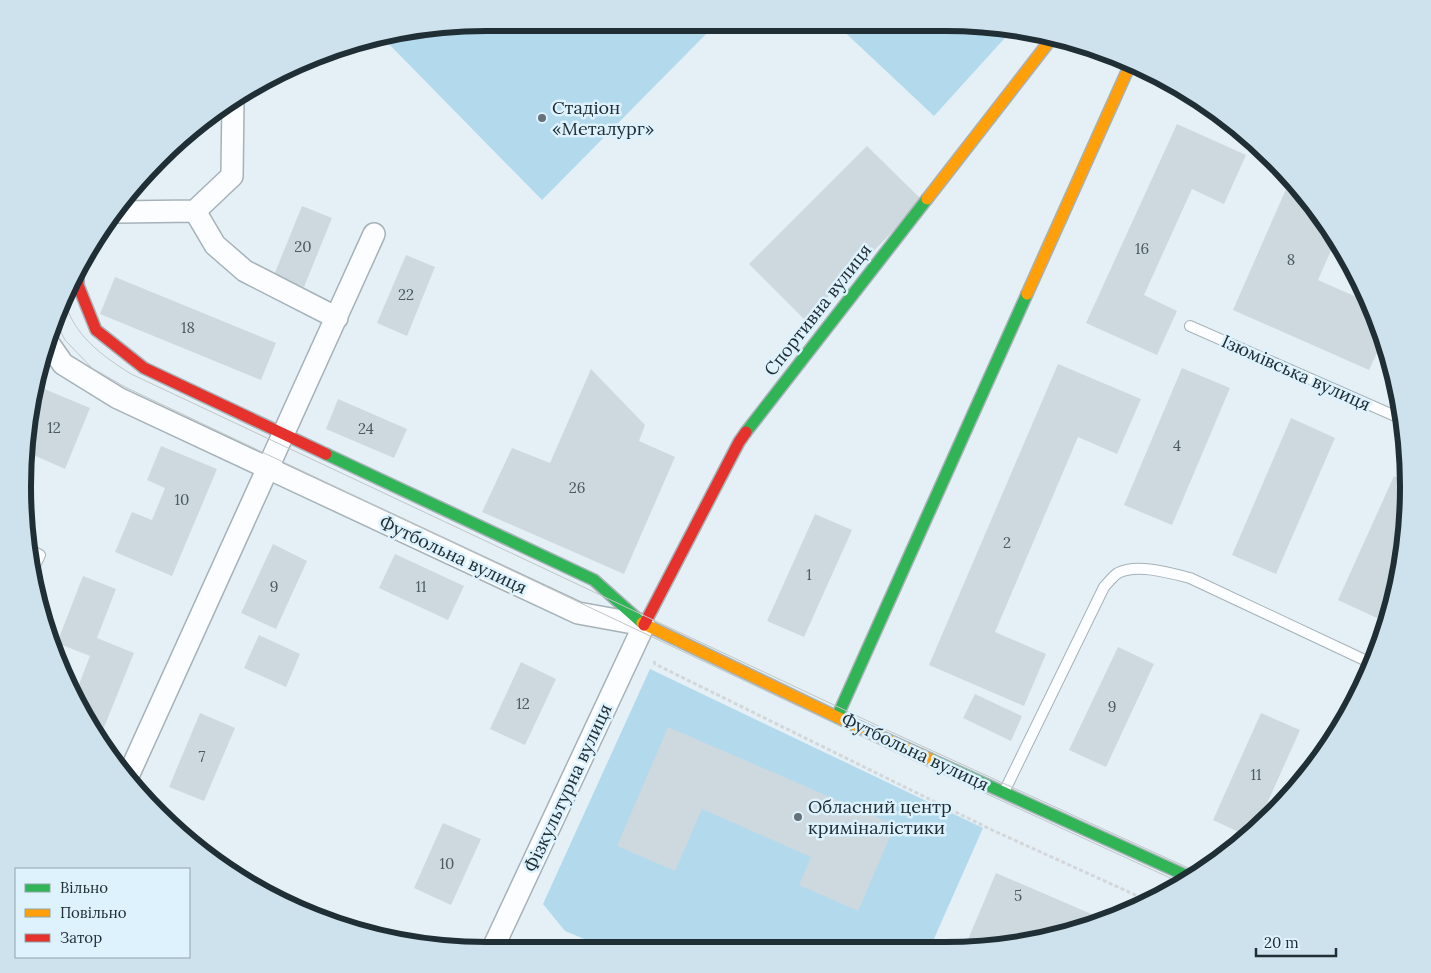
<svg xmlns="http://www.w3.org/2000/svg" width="1431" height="973" font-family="Lora,serif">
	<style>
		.green { fill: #b3d9ed }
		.building { fill: #cdd9df }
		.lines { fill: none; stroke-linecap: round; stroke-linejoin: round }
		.lane-casing { stroke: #a6b2b8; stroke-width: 12 }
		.street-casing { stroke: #a6b2b8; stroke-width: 24 }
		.fast-casing { stroke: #a6b2b8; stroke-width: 14 }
		.slow-casing { stroke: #a6b2b8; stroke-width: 14 }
		.jam-casing { stroke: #a6b2b8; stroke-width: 14 }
		.path { stroke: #d4d7d9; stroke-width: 3; stroke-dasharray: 4 2.5; stroke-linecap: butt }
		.lane { stroke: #fbfdfe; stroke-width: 10 }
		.street { stroke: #fbfdfe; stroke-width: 21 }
		.fast { stroke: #30b455; stroke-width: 11 }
		.slow { stroke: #ff9f0a; stroke-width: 11 }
		.jam { stroke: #e5322d; stroke-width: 11 }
		.tram { stroke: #c2c6c7; stroke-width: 1 }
		.poi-dot { fill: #657279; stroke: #ddf2fd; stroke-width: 2 }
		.labels { text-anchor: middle; stroke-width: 5; stroke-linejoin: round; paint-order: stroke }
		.number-label { font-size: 15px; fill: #4b5960 }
		.poi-label { font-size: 18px; fill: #202e35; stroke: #ddf2fd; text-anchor: start }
		.street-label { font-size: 18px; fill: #202e35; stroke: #ddf2fd }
		.rim { fill: none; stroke: #202e35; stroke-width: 6 }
	</style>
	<rect width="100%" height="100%" fill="#e4f0f6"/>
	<!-- green -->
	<path class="green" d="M 487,22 L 717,22 L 717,23 L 542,200 L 381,36 Z
		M 944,22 L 1013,29 L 934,116 L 835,23 Z
		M 650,669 L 983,828 L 929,950 L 611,950 L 565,931 L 543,904 Z"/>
	<!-- building -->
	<path class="building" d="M 1177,124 L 1246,155 L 1224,204 L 1192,189 L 1144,295 L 1177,311 L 1157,355 L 1086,323 Z
		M 867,146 L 923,201 L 805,320 L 749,264 Z
		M 1290,180 L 1330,229 L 1336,239 L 1318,280 L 1370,303 L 1373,309 L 1383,340 L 1369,370 L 1233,310 Z
		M 302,206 L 332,218 L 304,287 L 274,275 Z
		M 406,255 L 435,267 L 407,336 L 377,323 Z
		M 115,277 L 276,343 L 261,380 L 100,314 Z
		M 1058,364 L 1141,399 L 1117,454 L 1078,437 L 995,632 L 1046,654 L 1024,706 L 929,665 Z
		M 1182,368 L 1230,388 L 1172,525 L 1124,505 Z
		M 591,369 L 645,425 L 639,441 L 675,457 L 624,574 L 482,512 L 512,448 L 550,463 Z
		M 37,386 L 90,408 L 65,469 L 29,453 L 37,434 L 27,430 L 26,426 Z
		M 338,399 L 407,429 L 394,458 L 326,429 Z
		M 1291,418 L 1335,438 L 1276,574 L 1232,555 Z
		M 161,446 L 217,469 L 172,576 L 115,552 L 132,512 L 152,520 L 165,488 L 147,480 Z
		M 1394,476 L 1408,483 L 1408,487 L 1400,577 L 1381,620 L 1338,600 Z
		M 815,514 L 852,530 L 804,637 L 767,621 Z
		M 273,544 L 307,561 L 276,629 L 241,613 Z
		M 395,554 L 464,586 L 448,620 L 379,588 Z
		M 83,576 L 116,589 L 97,638 L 134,653 L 101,735 L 70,692 L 67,683 L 78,687 L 90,656 L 57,643 Z
		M 259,635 L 300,654 L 286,687 L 244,668 Z
		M 1118,647 L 1154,664 L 1106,767 L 1069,750 Z
		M 521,662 L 556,679 L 525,745 L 490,729 Z
		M 975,694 L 1022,716 L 1011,741 L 963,718 Z
		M 200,713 L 235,728 L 204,801 L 169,787 Z
		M 1261,713 L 1300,730 L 1257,826 L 1245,835 L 1213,820 Z
		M 668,727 L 895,825 L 858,911 L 799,885 L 811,857 L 702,809 L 675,871 L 617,846 Z
		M 443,823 L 481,839 L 451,905 L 414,888 Z
		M 996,873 L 1103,919 L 1035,942 L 1028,939 L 1027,942 L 964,949 Z"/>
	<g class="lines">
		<!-- lane casing -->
		<g class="lane-casing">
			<path id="lane" d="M 1190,326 L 1402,419
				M 31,550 L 40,555 L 31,574
				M 1004,792 L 1104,587 C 1108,583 1113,576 1118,573 C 1137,563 1170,573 1190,578 L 1373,664"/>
		</g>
		<!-- street casing -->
		<g class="street-casing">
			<path id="street" d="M 195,211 L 215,245 L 245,271 L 337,318
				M 118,212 L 195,211 L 232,176 L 233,99
				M 49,344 L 63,364 L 118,398 L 578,613 L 644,625 L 492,950
				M 129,774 L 374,234"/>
		</g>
		<!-- fast casing -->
		<g class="fast-casing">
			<path id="fast" d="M 746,432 L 927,199
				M 326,454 L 594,580 L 642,623
				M 837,717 L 1027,294
				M 930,759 L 1187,876"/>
		</g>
		<!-- slow casing -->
		<g class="slow-casing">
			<path id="slow" d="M 927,199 L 1052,38
				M 1027,294 L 1129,67
				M 642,623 L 837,717 L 930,759"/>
		</g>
		<!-- jam casing -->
		<g class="jam-casing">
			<path id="jam" d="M 78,276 L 78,285 L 96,330 L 144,368 L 326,454
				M 644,625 L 739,442 L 746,432"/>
		</g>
		<!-- path -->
		<path class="path" d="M 654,661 L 655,664 L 992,830 L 1151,902"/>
		<!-- lane -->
		<use href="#lane" class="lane"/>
		<!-- street -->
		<use href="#street" class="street"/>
		<!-- fast -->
		<use href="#fast" class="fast"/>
		<!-- slow -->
		<use href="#slow" class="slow"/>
		<!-- jam -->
		<use href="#jam" class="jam"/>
		<!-- tram -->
		<path class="tram" d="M 64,299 C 73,335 101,355 131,374 L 887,730 L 1195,871
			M 55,320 L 65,340 L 92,368 L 125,387 L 880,745 L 1179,882"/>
	</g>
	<!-- markers -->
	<g class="poi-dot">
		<circle cx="542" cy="118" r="5"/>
		<circle cx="798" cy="817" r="5"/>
	</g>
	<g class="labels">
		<!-- number labels -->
		<g class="number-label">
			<text x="303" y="252">20</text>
			<text x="1142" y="254">16</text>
			<text x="1291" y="265">8</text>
			<text x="406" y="300">22</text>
			<text x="188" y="333">18</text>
			<text x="54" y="433">12</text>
			<text x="366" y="434">24</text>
			<text x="1177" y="451">4</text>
			<text x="577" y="493">26</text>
			<text x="182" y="505">10</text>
			<text x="1007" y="548">2</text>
			<text x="809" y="580">1</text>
			<text x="274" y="592">9</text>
			<text x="421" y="592">11</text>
			<text x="523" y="709">12</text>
			<text x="1112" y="712">9</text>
			<text x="202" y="762">7</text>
			<text x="1256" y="780">11</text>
			<text x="447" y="869">10</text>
			<text x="1018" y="901">5</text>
		</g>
		<!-- poi labels -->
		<g class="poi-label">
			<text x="552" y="114">Стадіон<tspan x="552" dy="21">«Металург»</tspan></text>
			<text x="808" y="813">Обласний центр<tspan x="808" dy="21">криміналістики</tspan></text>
		</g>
		<!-- street labels -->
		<g class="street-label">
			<text transform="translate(818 310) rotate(-52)" y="6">Спортивна вулиця</text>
			<text transform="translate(1296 373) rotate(24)" y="6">Ізюмівська вулиця</text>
			<text transform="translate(453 555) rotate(25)" y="6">Футбольна вулиця</text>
			<text transform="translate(915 752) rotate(25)" y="6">Футбольна вулиця</text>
			<text transform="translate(568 788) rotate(-65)" y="6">Фізкультурна вулиця</text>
		</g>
	</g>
	<!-- crop -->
	<path d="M0 0H1431V973H0ZM486 31H945A455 455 0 0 1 1400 486V487A455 455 0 0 1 945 942H486A455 455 0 0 1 31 487V486A455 455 0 0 1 486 31Z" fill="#cee2ed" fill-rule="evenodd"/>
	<path class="rim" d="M486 31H945A455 455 0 0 1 1400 486V487A455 455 0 0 1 945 942H486A455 455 0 0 1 31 487V486A455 455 0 0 1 486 31Z"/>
	<!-- legend -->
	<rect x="15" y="868" width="175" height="90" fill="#ddf2fd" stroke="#91a4ad"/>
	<rect x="25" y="884" width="25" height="8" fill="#30b455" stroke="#91a4ad"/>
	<text x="60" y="893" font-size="15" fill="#202e35">Вільно</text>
	<rect x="25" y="909" width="25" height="8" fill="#ff9f0a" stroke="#91a4ad"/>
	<text x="60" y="918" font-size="15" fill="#202e35">Повільно</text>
	<rect x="25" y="934" width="25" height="8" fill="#e5322d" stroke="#91a4ad"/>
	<text x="60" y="943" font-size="15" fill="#202e35">Затор</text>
	<!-- scale -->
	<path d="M1256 948v8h80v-8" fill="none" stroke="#202e35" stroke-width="2.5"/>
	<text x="1264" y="948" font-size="15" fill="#202e35" stroke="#ddf2fd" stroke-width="4" paint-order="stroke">20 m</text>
</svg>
